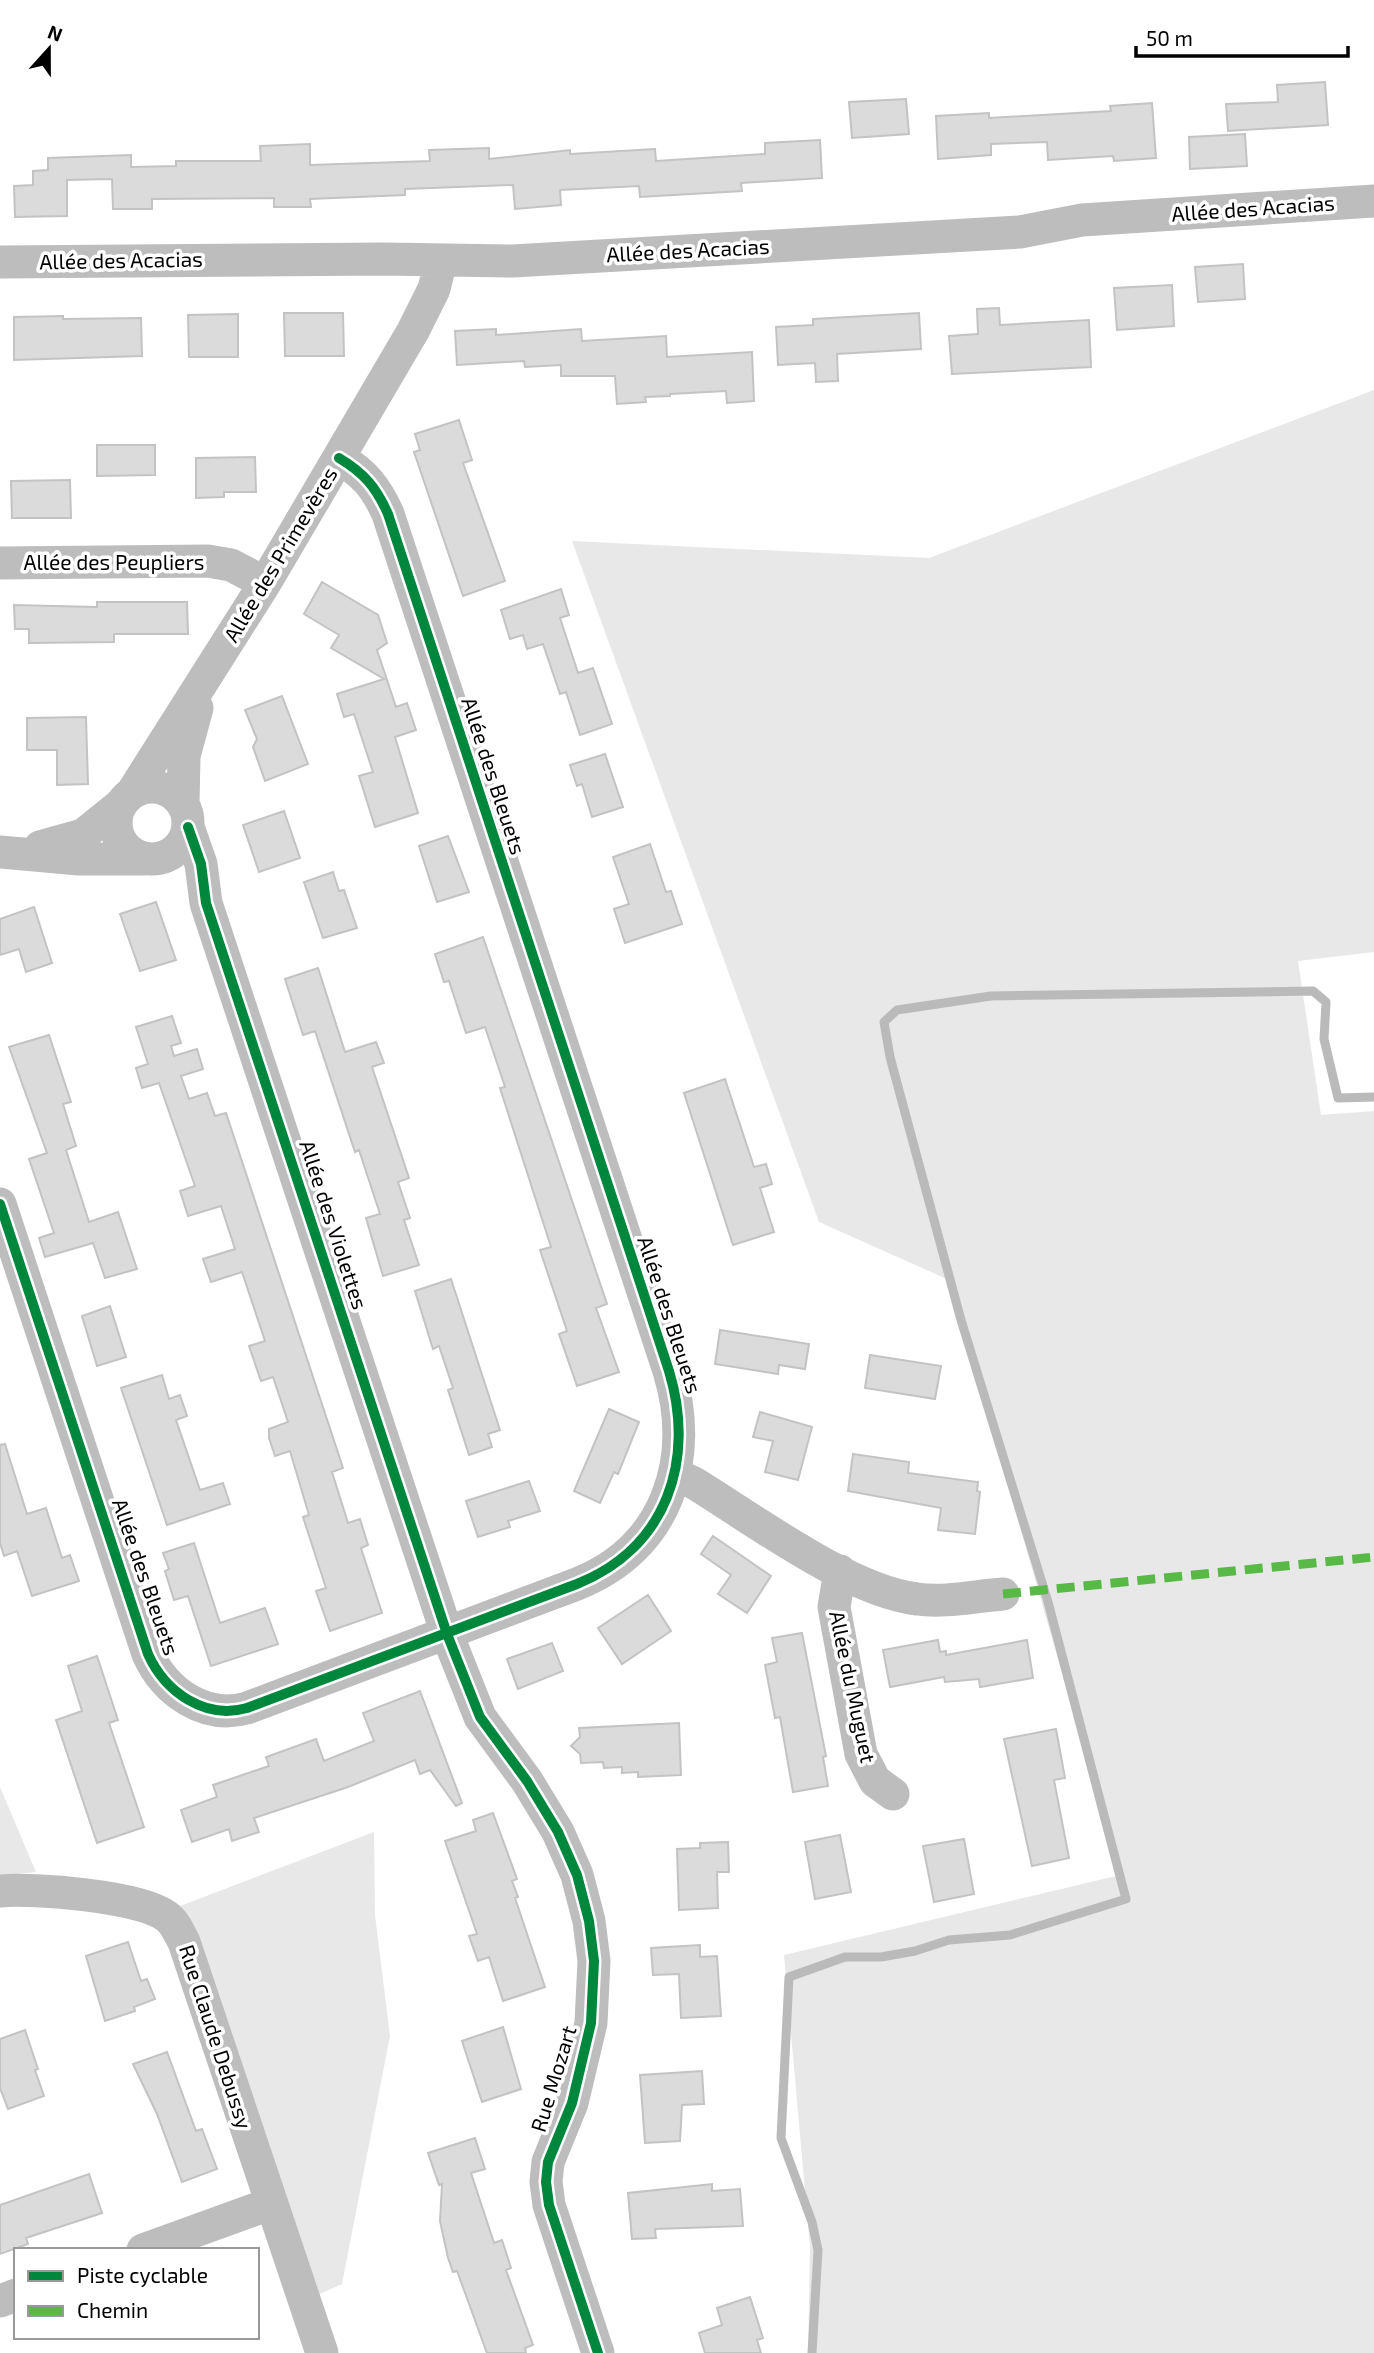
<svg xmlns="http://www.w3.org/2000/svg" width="1374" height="2353" font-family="'Exo 2',sans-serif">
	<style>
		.green { fill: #e8e8e8 }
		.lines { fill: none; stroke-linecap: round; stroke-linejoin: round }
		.stream { stroke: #bababa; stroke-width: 9 }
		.building { fill: #dbdbdb; stroke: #c3c3c3; stroke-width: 2 }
		.minor { stroke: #bdbdbd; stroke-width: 33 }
		.quiet { stroke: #58b947; stroke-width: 9; stroke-dasharray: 18 9; stroke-linecap: butt }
		.cycleway-casing { stroke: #fff; stroke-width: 15 }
		.cycleway { stroke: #00873e; stroke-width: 10 }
		.labels { text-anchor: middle; stroke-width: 7; stroke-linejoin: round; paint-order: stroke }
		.street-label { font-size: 21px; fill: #000; stroke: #fff }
	</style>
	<rect width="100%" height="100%" fill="#fff"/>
	<!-- green -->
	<path class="green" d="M 1374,390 L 1374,952 L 1298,961 L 1321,1115 L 1374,1111 L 1374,2353 L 808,2353 L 810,2247 L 784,1955 L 1120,1875 L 949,1280 L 819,1222 L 572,541 L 929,558 Z
		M 0,1787 L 36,1872 L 0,1876 Z
		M 374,1832 L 375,1915 L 390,2036 L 342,2284 L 311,2298 L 180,1906 Z"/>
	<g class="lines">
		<!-- stream -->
		<path class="stream" d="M 812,2353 L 818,2250 L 812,2222 L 781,2138 L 789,1977 L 845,1957 L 881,1957 L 915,1951 L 949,1940 L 1010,1935 L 1126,1899 L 1048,1602 L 961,1320 L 890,1057 L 884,1022 L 897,1010 L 991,996 L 1313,991 L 1326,1002 L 1324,1039 L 1338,1098 L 1374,1097"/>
	</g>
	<!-- building -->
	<path class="building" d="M 1325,82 L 1328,125 L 1228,131 L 1226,104 L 1278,102 L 1277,85 Z
		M 906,99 L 909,134 L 852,138 L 849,102 Z
		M 1152,103 L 1156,158 L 1114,161 L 1113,156 L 1048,160 L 1047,142 L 991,144 L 991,155 L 938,159 L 936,116 L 989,113 L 989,118 L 1111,111 L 1110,106 Z
		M 1245,134 L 1247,166 L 1190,169 L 1189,137 Z
		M 820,140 L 822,178 L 741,183 L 742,191 L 640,197 L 639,186 L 560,190 L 561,205 L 515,209 L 513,185 L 405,189 L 405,195 L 310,199 L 311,207 L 274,207 L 274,198 L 152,199 L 152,209 L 113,209 L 112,179 L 67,180 L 67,216 L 15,217 L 14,186 L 33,185 L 33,171 L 48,170 L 48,158 L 131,155 L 131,167 L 176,166 L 176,161 L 261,161 L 260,146 L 310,144 L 310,165 L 430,161 L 429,150 L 489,148 L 489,159 L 570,150 L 570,154 L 655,149 L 656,161 L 765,154 L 765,143 Z
		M 1243,264 L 1245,299 L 1198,302 L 1195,267 Z
		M 1172,285 L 1174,326 L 1117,330 L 1114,288 Z
		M 999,308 L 1000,325 L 1089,320 L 1091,367 L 952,374 L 949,336 L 978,334 L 977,309 Z
		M 284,313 L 343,313 L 344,356 L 285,356 Z
		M 919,313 L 921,349 L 837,354 L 838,381 L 816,382 L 815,363 L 778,365 L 776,327 L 813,325 L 813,319 Z
		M 238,314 L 238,357 L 189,357 L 188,315 Z
		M 63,316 L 63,319 L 141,318 L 142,356 L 14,360 L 14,317 Z
		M 496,329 L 496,335 L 581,329 L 582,341 L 666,336 L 667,357 L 752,352 L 754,401 L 727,403 L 726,391 L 670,394 L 670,396 L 645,397 L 646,402 L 617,404 L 615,376 L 561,376 L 561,365 L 525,367 L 524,361 L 457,365 L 455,331 Z
		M 459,420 L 472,460 L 463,463 L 505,581 L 463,596 L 414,452 L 420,450 L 415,434 Z
		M 97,445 L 155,445 L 155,475 L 97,476 Z
		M 255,457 L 256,492 L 224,492 L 224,497 L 196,498 L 196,458 Z
		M 70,480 L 71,518 L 12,518 L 11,481 Z
		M 322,582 L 378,615 L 387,643 L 377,650 L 396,707 L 407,703 L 416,730 L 395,737 L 418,813 L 375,827 L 359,776 L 373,772 L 354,714 L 344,717 L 337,694 L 384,679 L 331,648 L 339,635 L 304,614 Z
		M 561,589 L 569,615 L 560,618 L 578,673 L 593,668 L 612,724 L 580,735 L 566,692 L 560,694 L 543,644 L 527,649 L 523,635 L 510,639 L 501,610 Z
		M 97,602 L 187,602 L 188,634 L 114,634 L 114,642 L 29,643 L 29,629 L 15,629 L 14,605 L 97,607 Z
		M 282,696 L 308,764 L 265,781 L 253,747 L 257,739 L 245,710 Z
		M 86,717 L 88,784 L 57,785 L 57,750 L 27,750 L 27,718 Z
		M 605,754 L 623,807 L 592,817 L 582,784 L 577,786 L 570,765 Z
		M 284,811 L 300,858 L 259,872 L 243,825 Z
		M 448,836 L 469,892 L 437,902 L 419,846 Z
		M 650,844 L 666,892 L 671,891 L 682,924 L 625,943 L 614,909 L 629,904 L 613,857 Z
		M 333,872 L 339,891 L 344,890 L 357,928 L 323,938 L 304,882 Z
		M 156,902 L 176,960 L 140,971 L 120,914 Z
		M 34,907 L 52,963 L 26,972 L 19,949 L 0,955 L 0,919 Z
		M 483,937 L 607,1304 L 596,1308 L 619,1372 L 577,1386 L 559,1334 L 567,1331 L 540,1250 L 551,1247 L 500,1088 L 505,1087 L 485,1027 L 466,1033 L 449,981 L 444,982 L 435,954 Z
		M 318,968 L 345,1052 L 376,1042 L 384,1063 L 372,1067 L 409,1178 L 398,1182 L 410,1218 L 404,1220 L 419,1265 L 383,1276 L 366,1218 L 380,1214 L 359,1150 L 355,1152 L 315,1031 L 303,1035 L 285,979 Z
		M 172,1016 L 181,1043 L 171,1046 L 174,1056 L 197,1049 L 203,1069 L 181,1076 L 189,1099 L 207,1093 L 215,1116 L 226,1113 L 343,1468 L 332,1472 L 348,1523 L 360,1519 L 368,1545 L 361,1548 L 382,1613 L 330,1631 L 316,1591 L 326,1588 L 303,1517 L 309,1515 L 290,1451 L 275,1456 L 269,1438 L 269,1429 L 288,1422 L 273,1377 L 261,1381 L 249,1346 L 265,1341 L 242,1272 L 211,1282 L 203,1259 L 235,1249 L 221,1206 L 188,1216 L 180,1191 L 195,1186 L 159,1083 L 142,1088 L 136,1068 L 148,1064 L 136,1027 Z
		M 49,1035 L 71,1102 L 63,1104 L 76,1146 L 66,1150 L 89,1222 L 118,1212 L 137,1269 L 105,1278 L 93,1243 L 45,1257 L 39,1238 L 54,1233 L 29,1159 L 47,1153 L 9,1047 Z
		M 725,1079 L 754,1167 L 766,1164 L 772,1184 L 760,1188 L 774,1232 L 733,1245 L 684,1093 Z
		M 451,1279 L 500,1430 L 488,1434 L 492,1447 L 469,1455 L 448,1390 L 453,1388 L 439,1346 L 433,1349 L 415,1291 Z
		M 110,1306 L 126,1357 L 97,1366 L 82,1316 Z
		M 720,1330 L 809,1344 L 805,1369 L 779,1365 L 778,1374 L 715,1364 Z
		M 870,1355 L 941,1366 L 935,1399 L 865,1388 Z
		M 162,1375 L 169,1399 L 180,1395 L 187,1416 L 176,1420 L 200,1490 L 223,1483 L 230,1504 L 167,1525 L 121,1388 Z
		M 609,1409 L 639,1422 L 618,1474 L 614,1472 L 600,1503 L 574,1491 Z
		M 760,1412 L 812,1427 L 798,1480 L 765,1472 L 773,1441 L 753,1437 Z
		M 5,1444 L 27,1514 L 46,1508 L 62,1558 L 70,1555 L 79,1581 L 32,1596 L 17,1551 L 4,1556 L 0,1543 L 0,1445 Z
		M 853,1454 L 909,1462 L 908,1473 L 978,1482 L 977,1491 L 980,1492 L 975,1534 L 938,1530 L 941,1508 L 848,1491 Z
		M 529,1481 L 540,1511 L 508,1521 L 510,1527 L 478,1537 L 466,1501 Z
		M 713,1536 L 771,1576 L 747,1613 L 718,1594 L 731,1575 L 701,1554 Z
		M 194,1543 L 220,1623 L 265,1608 L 278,1644 L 211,1666 L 188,1596 L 174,1600 L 165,1571 L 169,1569 L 163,1553 Z
		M 648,1595 L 671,1631 L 622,1664 L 598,1628 Z
		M 802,1633 L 826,1756 L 823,1757 L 828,1786 L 793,1792 L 780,1717 L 775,1718 L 765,1665 L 777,1662 L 772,1638 Z
		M 938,1640 L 940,1652 L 946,1651 L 946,1655 L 1027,1640 L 1033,1678 L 980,1687 L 979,1679 L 945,1682 L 944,1677 L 890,1687 L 883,1650 Z
		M 552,1643 L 563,1671 L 518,1689 L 507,1659 Z
		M 97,1656 L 118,1720 L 109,1723 L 144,1827 L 97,1843 L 56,1720 L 82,1711 L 68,1666 Z
		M 420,1691 L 462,1803 L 456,1806 L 430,1770 L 420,1774 L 415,1760 L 348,1787 L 254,1818 L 259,1832 L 232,1841 L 229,1829 L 192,1842 L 181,1810 L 217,1797 L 213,1785 L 269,1766 L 266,1757 L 316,1739 L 324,1761 L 374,1741 L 363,1713 Z
		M 679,1723 L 681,1775 L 638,1777 L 638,1772 L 622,1773 L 622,1767 L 604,1768 L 603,1762 L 581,1763 L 580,1754 L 571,1746 L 580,1737 L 579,1728 Z
		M 1056,1729 L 1065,1778 L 1054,1780 L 1069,1858 L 1032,1866 L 1004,1739 Z
		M 493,1813 L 517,1879 L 512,1881 L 518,1897 L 515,1898 L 545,1987 L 503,2001 L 489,1957 L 478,1961 L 469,1936 L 477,1934 L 445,1841 L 476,1831 L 473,1820 Z
		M 840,1835 L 851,1892 L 815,1899 L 805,1842 Z
		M 964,1839 L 974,1894 L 934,1902 L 923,1846 Z
		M 728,1842 L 729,1872 L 717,1872 L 718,1908 L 679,1910 L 677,1849 L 700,1848 L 700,1843 Z
		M 128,1942 L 141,1981 L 147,1979 L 155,1999 L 134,2007 L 135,2011 L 105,2021 L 86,1956 Z
		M 700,1945 L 700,1957 L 717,1956 L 721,2016 L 681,2018 L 679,1974 L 653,1975 L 651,1948 Z
		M 503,2027 L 521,2089 L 482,2102 L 462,2041 Z
		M 25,2030 L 38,2069 L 35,2070 L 44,2096 L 8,2109 L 0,2088 L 0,2039 Z
		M 167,2052 L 196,2131 L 202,2129 L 217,2169 L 182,2182 L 157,2114 L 133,2064 Z
		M 702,2071 L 704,2104 L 682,2105 L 680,2141 L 645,2143 L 640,2075 Z
		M 475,2138 L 485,2169 L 471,2173 L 494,2243 L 502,2240 L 511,2268 L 506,2270 L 533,2345 L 525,2348 L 526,2353 L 487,2353 L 457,2271 L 453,2272 L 448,2258 L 440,2221 L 442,2184 L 439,2185 L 428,2153 Z
		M 89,2174 L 102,2213 L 26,2238 L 28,2244 L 0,2254 L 0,2205 Z
		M 712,2184 L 712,2191 L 740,2189 L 743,2226 L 655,2229 L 656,2238 L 632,2239 L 628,2193 Z
		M 750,2297 L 763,2338 L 757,2340 L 761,2353 L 705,2353 L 699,2333 L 722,2325 L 717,2308 Z"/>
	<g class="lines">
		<!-- minor -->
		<path class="minor" d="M 0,262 L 384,259 L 513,261 L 1020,232 L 1082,220 L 1374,201
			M 0,563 L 208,561 L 231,565 L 265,583
			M116 823a36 36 0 1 1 72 0a36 36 0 1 1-72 0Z
			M 132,793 L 265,583 L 413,331 L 434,289 L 441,260
			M 183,805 L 184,756 L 197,708
			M 188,827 L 201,864 L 206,903 L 447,1634 L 480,1717 L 527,1781 L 558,1832 L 577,1875 L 589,1921 L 594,1961 L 591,2023 L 572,2103 L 548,2162 L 546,2182 L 549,2205 L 598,2353
			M 40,847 L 83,835 L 119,806
			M 0,852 L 79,859 L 143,859
			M 0,1204 L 148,1654 C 165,1692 205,1720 247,1708 L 577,1584 C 667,1548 696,1460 669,1371 L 388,514 C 376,487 364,473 339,458
			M 674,1474 L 694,1483 C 753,1519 849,1591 917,1599 C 945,1603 975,1596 1003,1594
			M 840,1571 L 834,1607 L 861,1754 L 875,1781 L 893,1794
			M 0,1891 C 34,1888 139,1896 166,1916 C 175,1922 179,1933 184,1942 L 322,2353
			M 143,2250 L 270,2204
			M 0,2301 L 16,2295"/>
		<!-- quiet -->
		<path class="quiet" d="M 1003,1594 L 1374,1557"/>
		<!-- cycleway casing -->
		<g class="cycleway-casing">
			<path id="cycleway" d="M 188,827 L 201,864 L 206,903 L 447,1634 L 480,1717 L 527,1781 L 558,1832 L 577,1875 L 589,1921 L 594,1961 L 591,2023 L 572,2103 L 548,2162 L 546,2182 L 549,2205 L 598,2353
				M 0,1204 L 148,1654 C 165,1692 205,1720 247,1708 L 577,1584 C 667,1548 696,1460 669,1371 L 388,514 C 376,487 364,473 339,458"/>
		</g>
		<!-- cycleway -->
		<use href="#cycleway" class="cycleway"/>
	</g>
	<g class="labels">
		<!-- street labels -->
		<g class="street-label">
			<text transform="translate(1253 209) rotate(-4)" y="7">Allée des Acacias</text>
			<text transform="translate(688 251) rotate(-3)" y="7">Allée des Acacias</text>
			<text transform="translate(121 261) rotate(-1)" y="7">Allée des Acacias</text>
			<text transform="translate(281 555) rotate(-59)" y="7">Allée des Primevères</text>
			<text x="114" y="570">Allée des Peupliers</text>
			<text transform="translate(493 776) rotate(72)" y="7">Allée des Bleuets</text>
			<text transform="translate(333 1225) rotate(72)" y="7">Allée des Violettes</text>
			<text transform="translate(669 1315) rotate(72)" y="7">Allée des Bleuets</text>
			<text transform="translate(145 1577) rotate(71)" y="7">Allée des Bleuets</text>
			<text transform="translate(852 1687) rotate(78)" y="7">Allée du Muguet</text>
			<text transform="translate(215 2037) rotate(72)" y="7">Rue Claude Debussy</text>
			<text transform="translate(554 2079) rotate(-73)" y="7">Rue Mozart</text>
		</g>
	</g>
	<!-- legend -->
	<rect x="14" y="2248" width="245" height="91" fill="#ffffff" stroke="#999999" stroke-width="2"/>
	<rect x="28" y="2271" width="35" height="10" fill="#00873e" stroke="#999999" stroke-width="2"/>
	<text x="77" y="2283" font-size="21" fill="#000000">Piste cyclable</text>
	<rect x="28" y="2306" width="35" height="10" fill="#58b947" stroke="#999999" stroke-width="2"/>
	<text x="77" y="2318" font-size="21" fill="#000000">Chemin</text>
	<!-- north arrow -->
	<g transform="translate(49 49) rotate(21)" stroke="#ffffff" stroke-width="5" paint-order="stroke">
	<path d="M0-5L12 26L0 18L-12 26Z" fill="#000000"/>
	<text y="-10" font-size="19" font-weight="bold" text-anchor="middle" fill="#000000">N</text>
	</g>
	<!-- scale -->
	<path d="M1136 46v10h212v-10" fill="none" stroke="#000000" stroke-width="3.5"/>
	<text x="1146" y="46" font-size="21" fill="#000000" stroke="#ffffff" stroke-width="5" paint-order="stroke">50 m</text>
</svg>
